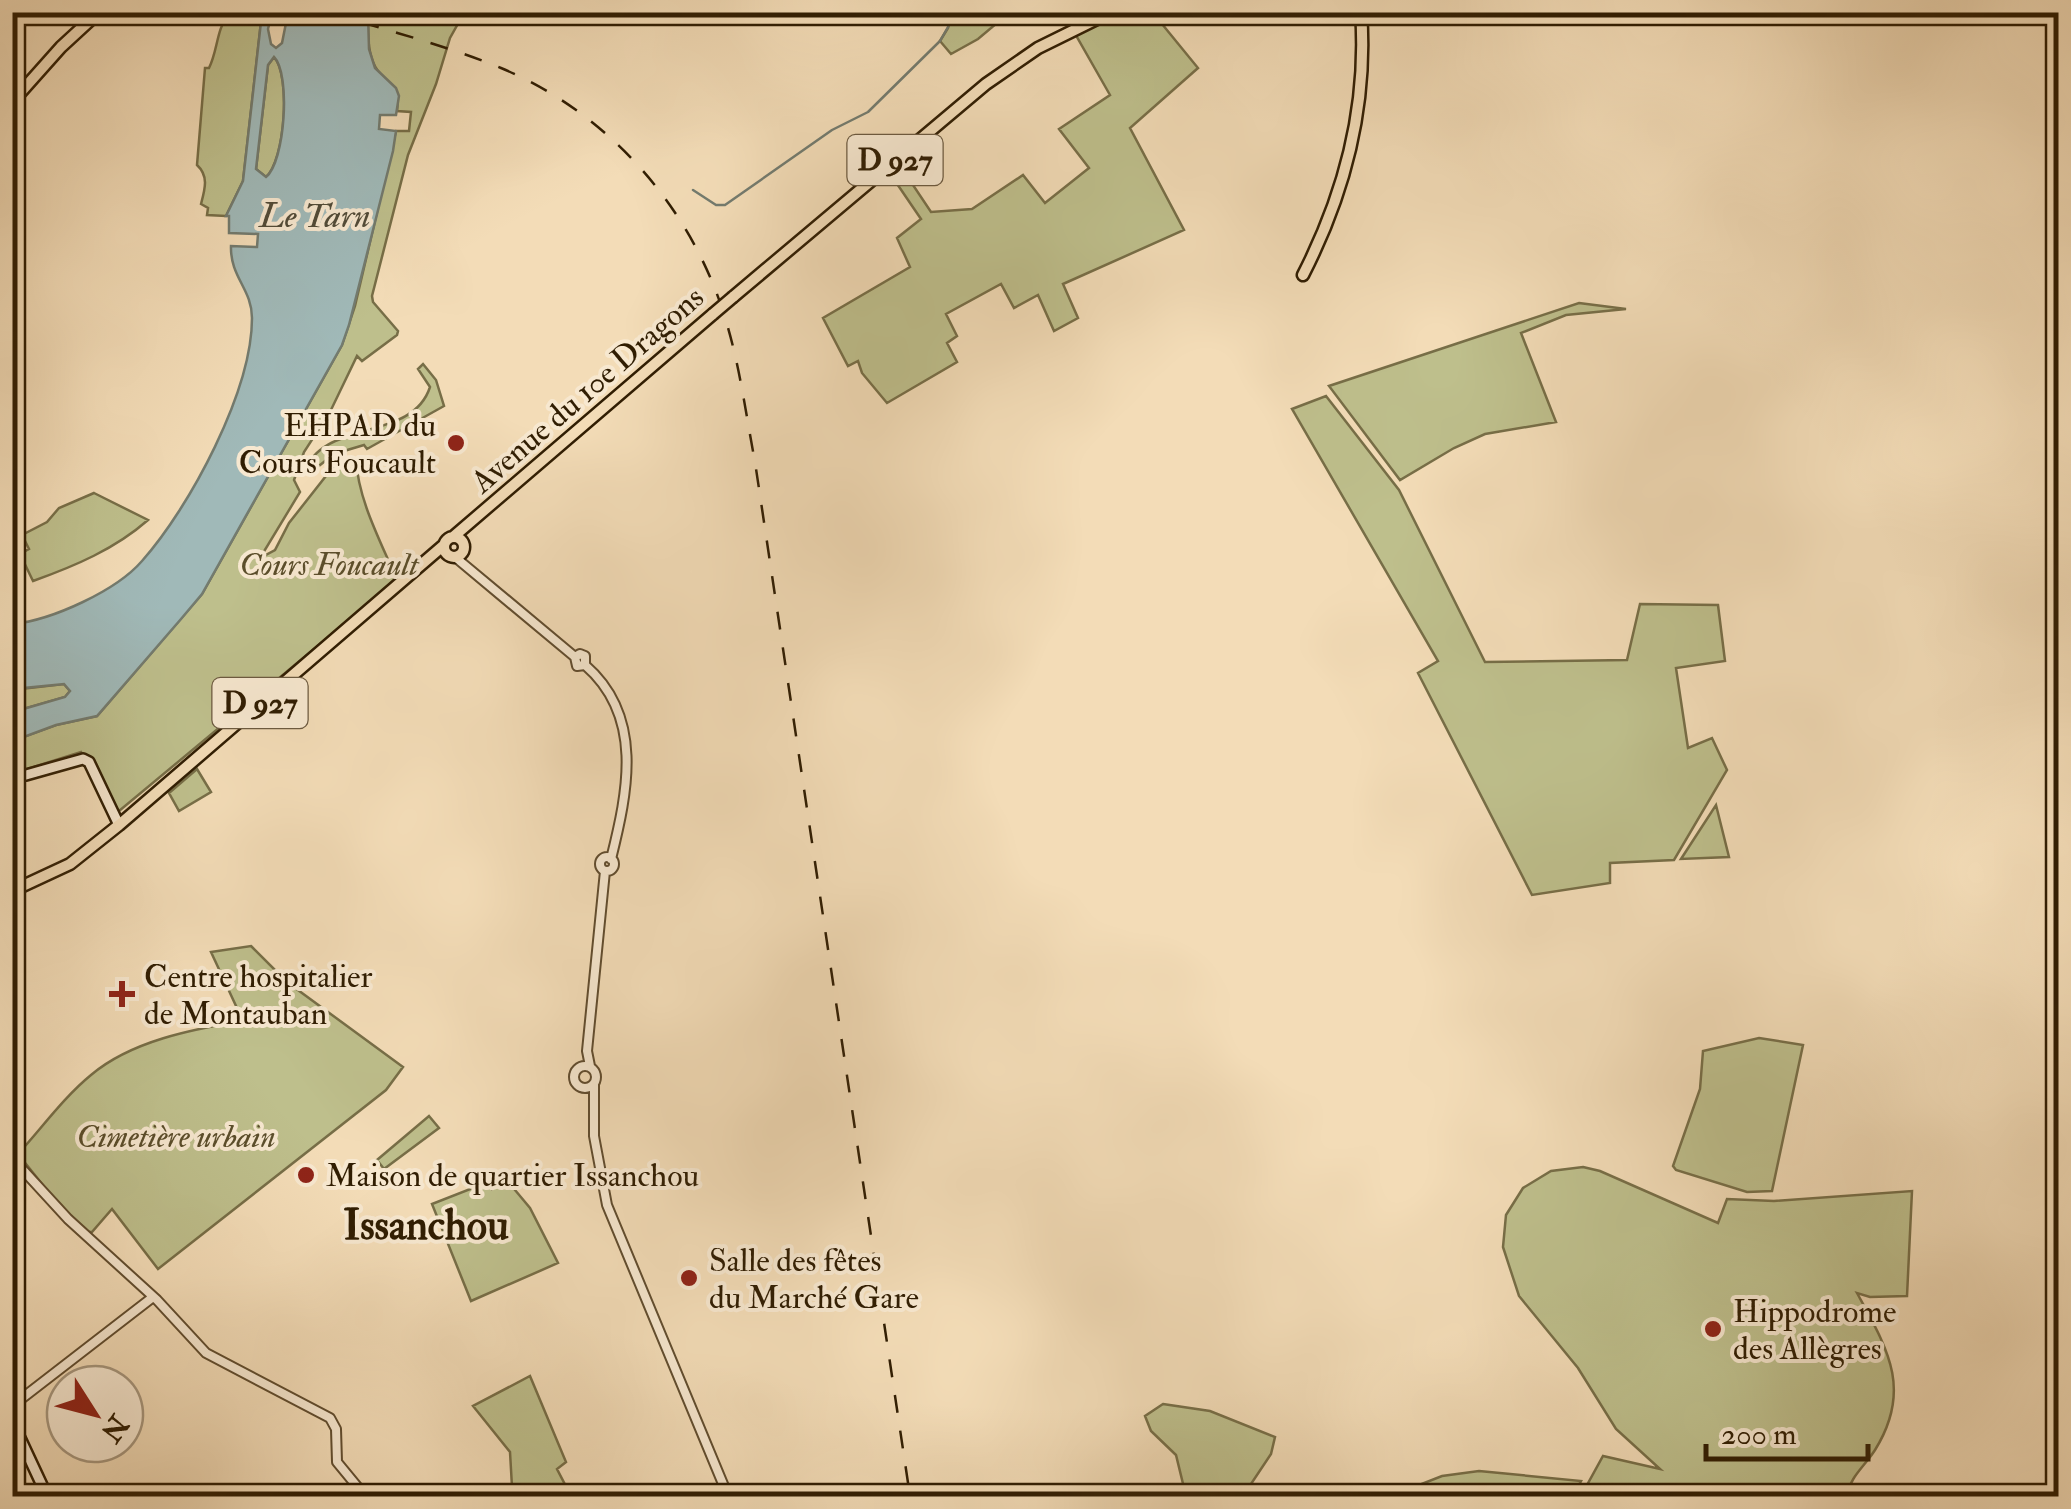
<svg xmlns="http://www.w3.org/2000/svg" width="2071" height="1509" font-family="'IM FELL Double Pica',serif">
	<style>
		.green { fill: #bebf8c; stroke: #776e47; stroke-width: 2.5 }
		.water { fill: #a0b9b8; stroke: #737b6f; stroke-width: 2.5; fill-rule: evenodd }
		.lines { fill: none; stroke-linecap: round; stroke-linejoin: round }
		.stream { stroke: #737b6f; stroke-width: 2.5 }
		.tertiary-casing { stroke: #614d2f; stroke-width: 12 }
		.secondary-casing { stroke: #301d02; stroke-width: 14 }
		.primary-casing { stroke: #301d02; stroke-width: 15 }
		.tertiary { stroke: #f7e8d0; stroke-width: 8 }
		.secondary { stroke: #f7e8d0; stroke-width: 9 }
		.primary { stroke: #f3dcb7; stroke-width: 10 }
		.rail { stroke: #301d02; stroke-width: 2.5; stroke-dasharray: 18 18; stroke-linecap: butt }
		.primary-bridge-casing { stroke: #301d02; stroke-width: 15; stroke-linecap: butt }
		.primary-bridge { stroke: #f3dcb7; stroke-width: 10 }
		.poi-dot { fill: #8f2418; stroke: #f7e8d0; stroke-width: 4 }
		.labels { text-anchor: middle; stroke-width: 8; stroke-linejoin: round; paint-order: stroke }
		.shield { fill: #f7e8d0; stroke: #6c5a40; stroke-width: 2.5 }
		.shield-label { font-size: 30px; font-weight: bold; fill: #301d02 }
		.street-label { font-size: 32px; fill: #301d02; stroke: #f7e8d0 }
		.poi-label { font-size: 32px; fill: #301d02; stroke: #f7e8d0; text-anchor: start }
		.park-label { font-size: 32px; font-style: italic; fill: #5b4e2b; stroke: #f7e8d0 }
		.water-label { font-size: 35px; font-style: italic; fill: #524c39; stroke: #f7e8d0 }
		.district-label { font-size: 42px; font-weight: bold; fill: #301d02; stroke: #f7e8d0 }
	</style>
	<rect width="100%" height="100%" fill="#f3dcb7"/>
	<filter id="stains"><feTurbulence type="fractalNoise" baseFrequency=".002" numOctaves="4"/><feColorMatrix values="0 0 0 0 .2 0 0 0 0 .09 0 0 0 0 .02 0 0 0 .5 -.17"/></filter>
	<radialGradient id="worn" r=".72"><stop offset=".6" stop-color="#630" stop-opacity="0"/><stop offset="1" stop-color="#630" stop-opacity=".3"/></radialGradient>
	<!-- green -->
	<path class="green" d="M 229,13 L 262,13 L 243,181 L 226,216 L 207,215 L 208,208 L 201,204 C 205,189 209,176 197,165 L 205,68 L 209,68 C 218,50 216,30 229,13 Z
		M 368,13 L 464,13 L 450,38 L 436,84 L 408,155 L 372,296 L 373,302 L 398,331 L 397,335 L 362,361 L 357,356 L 330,412 L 304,452 L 294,480 L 300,492 L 260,558 L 275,550 L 289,523 L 337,462 L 356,459 C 358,500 381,542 397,580 L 119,811 L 113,808 L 81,752 L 24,770 L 13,767 L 12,741 L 56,725 L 97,716 L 202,594 L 342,345 L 355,306 L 396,131 L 409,131 L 411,112 L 397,111 C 401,80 381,84 373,62 C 367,47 368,29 368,13 Z
		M 952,13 L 952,12 L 1009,13 L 978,39 L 951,54 L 940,41 L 948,28 Z
		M 1111,13 L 1153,13 L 1198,68 L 1130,128 L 1184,230 L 1063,284 L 1078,318 L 1054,331 L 1038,295 L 1014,308 L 1001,284 L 946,314 L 957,336 L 947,343 L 957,362 L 887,403 L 862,373 L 858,361 L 848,366 L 823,318 L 910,267 L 897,238 L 921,219 L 891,175 L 901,167 L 931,212 L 972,209 L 1023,175 L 1045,203 L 1089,168 L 1059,129 L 1110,95 L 1073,30 Z
		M 274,57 C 291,76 285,160 266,177 L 256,169 L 268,65 Z
		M 1579,303 L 1626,309 L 1566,315 L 1521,333 L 1556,422 L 1485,434 L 1454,448 L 1400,480 L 1329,386 Z
		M 423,364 L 436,380 L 444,406 L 367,449 L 364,445 L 334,454 L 310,473 L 304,473 C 322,418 412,443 430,387 L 418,369 Z
		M 1326,396 L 1399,490 L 1485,662 L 1627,660 L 1640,604 L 1718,605 L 1725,661 L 1676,668 L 1688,748 L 1712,738 L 1727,770 L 1674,860 L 1610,863 L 1610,883 L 1532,895 L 1418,673 L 1438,661 L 1292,409 Z
		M 94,493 L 148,520 C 115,549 75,566 33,581 L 20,554 L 29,549 L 22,535 L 47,522 L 59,508 Z
		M 64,684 L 70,691 L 65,697 L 13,712 L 12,690 Z
		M 197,769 L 211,792 L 179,811 L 169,793 Z
		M 1716,805 L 1729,857 L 1681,859 Z
		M 251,946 L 287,982 L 403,1067 L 386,1090 L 158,1269 L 112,1209 L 92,1232 L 87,1232 L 54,1199 L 18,1154 C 41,1129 64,1097 91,1075 C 131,1041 193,1029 243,1021 L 211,952 Z
		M 1759,1038 L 1803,1045 L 1772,1191 L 1747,1192 L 1676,1170 L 1673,1166 L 1700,1089 L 1703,1051 Z
		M 429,1116 L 439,1128 L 384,1169 L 377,1160 Z
		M 1583,1167 L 1600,1171 L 1718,1223 L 1727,1199 L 1774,1201 L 1912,1191 L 1907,1296 L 1870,1297 L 1857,1293 C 1887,1348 1913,1389 1875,1450 C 1864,1467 1851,1476 1846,1496 L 1581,1496 L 1603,1456 L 1660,1469 L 1616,1429 L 1578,1368 L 1519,1296 L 1503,1247 L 1506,1215 L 1523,1188 L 1551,1171 Z
		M 505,1178 L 530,1208 L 558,1263 L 471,1301 L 432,1204 L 488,1182 L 492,1189 Z
		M 530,1376 L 566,1462 L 557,1469 L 571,1496 L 499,1496 L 512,1487 L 510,1452 L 473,1406 Z
		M 1163,1404 L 1210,1411 L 1275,1437 L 1271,1454 L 1243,1496 L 1186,1496 L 1176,1455 L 1151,1431 L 1145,1416 Z
		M 1479,1471 L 1581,1481 L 1573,1496 L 1525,1496 L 1511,1491 L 1509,1496 L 1423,1496 L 1419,1485 L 1442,1476 Z"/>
	<!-- water -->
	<path class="water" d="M 262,13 L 272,13 L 268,29 L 271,44 L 276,48 L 282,43 L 288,13 L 368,13 L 369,49 L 375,68 L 396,88 L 399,96 L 396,115 L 380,115 L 379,129 L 396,131 L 393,151 L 349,325 L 342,345 L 202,594 L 181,619 L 97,716 L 56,725 L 13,741 L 13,712 L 65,697 L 70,691 L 64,684 L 13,689 L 13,624 C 52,620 116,591 142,561 C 190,507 252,391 252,318 C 252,289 230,277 231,246 L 257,247 L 258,234 L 229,233 L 229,216 L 226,216 L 243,181 ZM 274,57 C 291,74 285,162 266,177 L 256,169 L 268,65 Z"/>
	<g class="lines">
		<!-- stream -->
		<path class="stream" d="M 693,190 L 716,205 L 725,205 L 832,130 L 868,112 L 940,41 L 948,27 L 952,12"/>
		<!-- tertiary casing -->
		<g class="tertiary-casing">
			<path id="tertiary" d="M 455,557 L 575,657 L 577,666 L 585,665 L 585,656 L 580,654 L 575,657
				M 585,665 C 644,716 628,791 611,859
				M600 864a7 7 0 1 1 14 0a7 7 0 1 1-14 0Z
				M574 1077a11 11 0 1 1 22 0a11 11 0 1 1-22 0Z
				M 590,1066 L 587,1051 L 605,871
				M 594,1084 L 594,1136 L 607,1205 L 728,1496
				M 12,1158 L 68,1219 L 157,1300 L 206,1353 L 330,1418 L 336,1429 L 337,1462 L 365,1496
				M 12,1406 L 153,1297"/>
		</g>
		<!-- secondary casing -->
		<g class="secondary-casing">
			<path id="secondary" d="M 12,775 L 26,775 L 83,759 L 89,762 L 119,825
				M 12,1421 L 47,1496"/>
		</g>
		<!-- primary casing -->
		<g class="primary-casing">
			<path id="primary" d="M 12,102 L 61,47 L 99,12
				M 1303,275 C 1345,193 1368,106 1361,12
				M 733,297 L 986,84 L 1038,48 L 1111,12
				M444 547a10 10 0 1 1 20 0a10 10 0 1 1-20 0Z
				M 453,537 L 713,314
				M 12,891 L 70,864 L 119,825 L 444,545"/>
		</g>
		<!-- tertiary -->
		<use href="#tertiary" class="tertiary"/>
		<!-- secondary -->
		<use href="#secondary" class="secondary"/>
		<!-- primary -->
		<use href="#primary" class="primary"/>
		<!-- rail -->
		<path class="rail" d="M 327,12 C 385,30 445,45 501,68 C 609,113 693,209 726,321 C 740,367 746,415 755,462 L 910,1496"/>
		<!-- primary-bridge casing -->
		<g class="primary-bridge-casing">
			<path id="primary-bridge" d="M 713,314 L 733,297"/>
		</g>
		<!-- primary-bridge -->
		<use href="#primary-bridge" class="primary-bridge"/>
	</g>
	<!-- markers -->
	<g class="poi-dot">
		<circle cx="456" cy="443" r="10"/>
		<path d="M117 979h10v10h10v10h-10v10h-10v-10h-10v-10h10z"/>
		<circle cx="306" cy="1175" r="10"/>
		<circle cx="689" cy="1278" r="10"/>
		<circle cx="1713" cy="1329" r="10"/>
	</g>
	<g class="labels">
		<!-- shield labels -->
		<g class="shield">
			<rect x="847.5" y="135" width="95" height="50" rx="8"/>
			<rect x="212.5" y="678" width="95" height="50" rx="8"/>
		</g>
		<g class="shield-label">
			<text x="895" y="170">D 927</text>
			<text x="260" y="713">D 927</text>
		</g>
		<!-- street labels -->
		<g class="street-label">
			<text transform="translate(587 389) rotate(-41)" y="11">Avenue du 10e Dragons</text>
		</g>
		<!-- poi labels -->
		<g class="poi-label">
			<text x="436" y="436" text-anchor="end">EHPAD du<tspan x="436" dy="37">Cours Foucault</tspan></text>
			<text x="144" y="987">Centre hospitalier<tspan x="144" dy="37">de Montauban</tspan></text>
			<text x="326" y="1186">Maison de quartier Issanchou</text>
			<text x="709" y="1271">Salle des fêtes<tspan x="709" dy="37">du Marché Gare</tspan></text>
			<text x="1733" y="1322">Hippodrome<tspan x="1733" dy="37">des Allègres</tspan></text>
		</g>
		<!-- park labels -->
		<g class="park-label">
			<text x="329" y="575">Cours Foucault</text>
			<text x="176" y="1147">Cimetière urbain</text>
		</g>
		<!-- water labels -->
		<g class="water-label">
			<text x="315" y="227">Le Tarn</text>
		</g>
		<!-- district labels -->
		<g class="district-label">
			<text x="426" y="1239">Issanchou</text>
		</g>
	</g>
	<!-- margin -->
	<rect width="2071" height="1509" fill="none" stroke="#f3dcb7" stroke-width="50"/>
	<rect x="15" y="15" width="2041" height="1479" fill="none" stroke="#301d02" stroke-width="5"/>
	<rect x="25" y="25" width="2021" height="1459" fill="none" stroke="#301d02" stroke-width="2.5"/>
	<!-- north arrow -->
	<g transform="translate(95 1414) rotate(126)"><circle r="48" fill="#f7e8d0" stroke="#a7977e" stroke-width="2.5"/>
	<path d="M0-8L18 38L0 25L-18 38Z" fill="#8f2418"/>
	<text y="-15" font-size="28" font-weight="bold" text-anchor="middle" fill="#301d02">N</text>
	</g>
	<!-- scale -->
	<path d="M1706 1444v15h162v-15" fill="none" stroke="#301d02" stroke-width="5"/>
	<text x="1721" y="1444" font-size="30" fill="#301d02" stroke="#f7e8d0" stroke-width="8" paint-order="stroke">200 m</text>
	<rect width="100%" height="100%" filter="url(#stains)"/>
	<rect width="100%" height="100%" fill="url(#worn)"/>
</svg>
